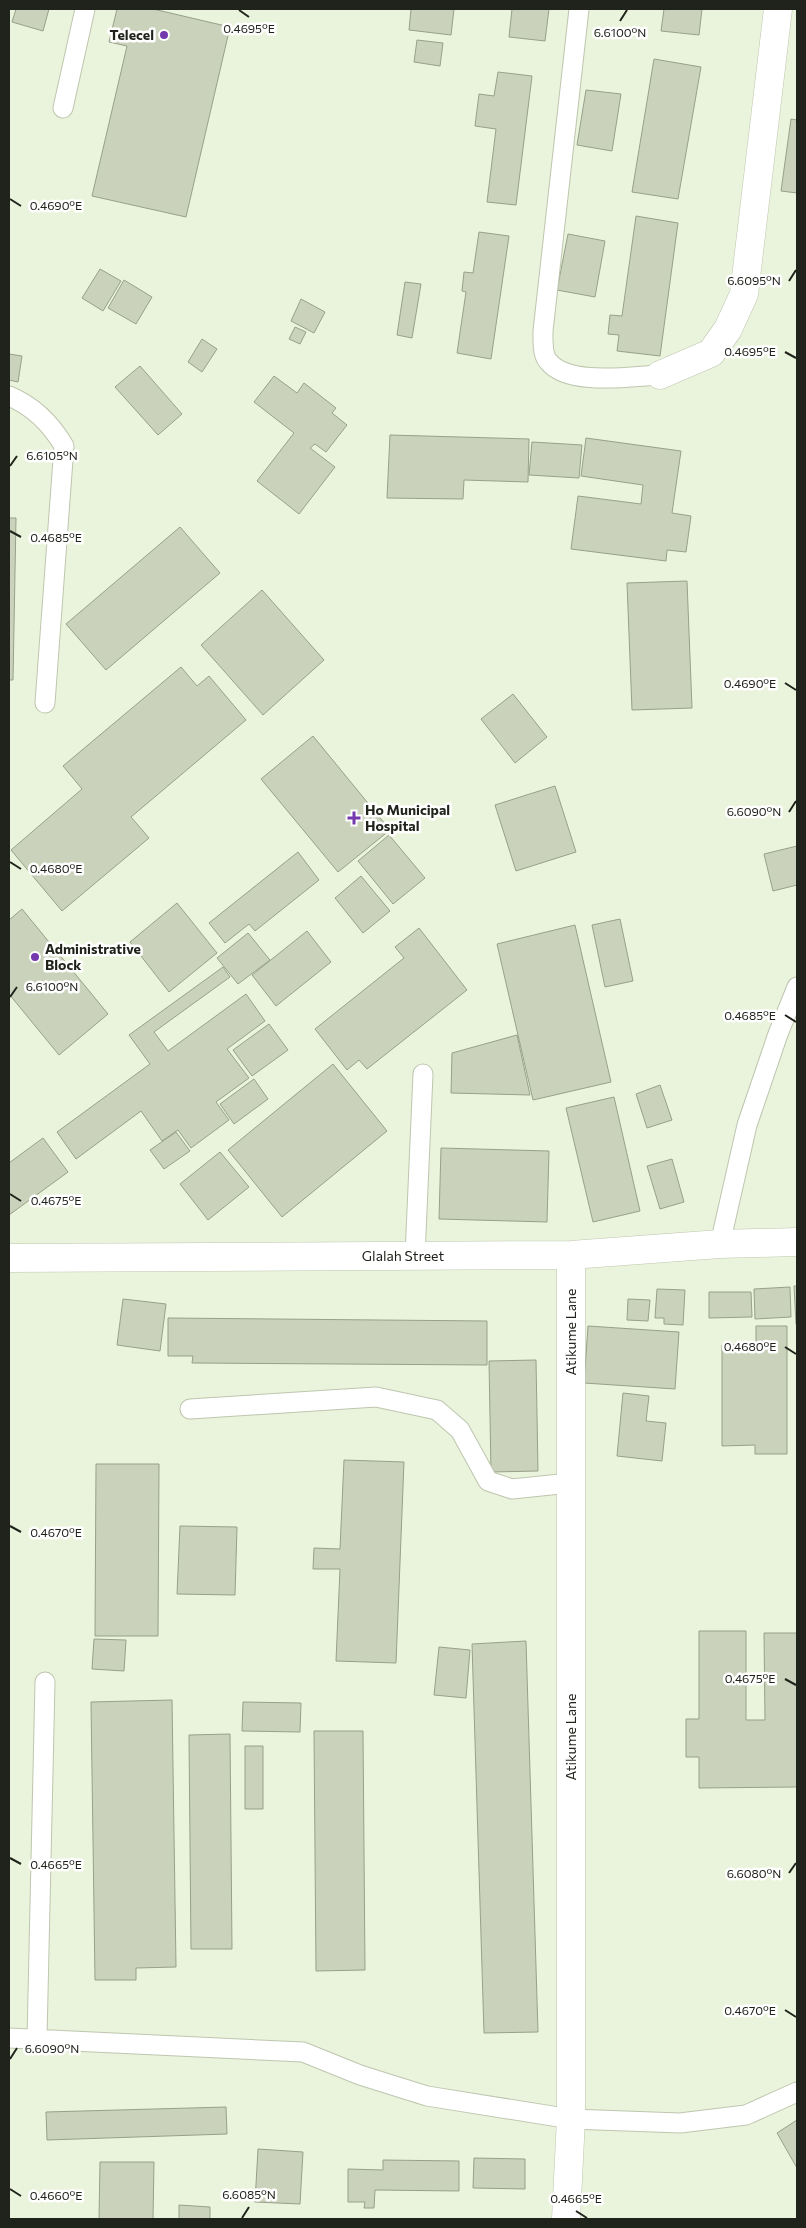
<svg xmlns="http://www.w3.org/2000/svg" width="806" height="2228" font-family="Commissioner,sans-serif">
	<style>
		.building { fill: #cad2bb; stroke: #97a089 }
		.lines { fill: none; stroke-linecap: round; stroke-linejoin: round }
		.service-casing { stroke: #bec6af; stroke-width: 21 }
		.minor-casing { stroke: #bec6af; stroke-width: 29 }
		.service { stroke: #fff; stroke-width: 19 }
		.minor { stroke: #fff; stroke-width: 28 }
		.ticks { fill: none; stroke: #20231b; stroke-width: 2 }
		.poi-dot { fill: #7438ad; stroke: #fff; stroke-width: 2 }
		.labels { text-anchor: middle; stroke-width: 5; stroke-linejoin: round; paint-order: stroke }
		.poi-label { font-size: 14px; font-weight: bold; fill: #20231b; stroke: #fff; text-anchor: start }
		.street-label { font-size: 14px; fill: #20231b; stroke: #fff }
		.ticks-label { font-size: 12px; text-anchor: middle; fill: #20231b; stroke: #fff; stroke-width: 5; stroke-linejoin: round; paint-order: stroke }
	</style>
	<rect width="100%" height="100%" fill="#eaf3db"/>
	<!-- building -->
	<path class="building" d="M 16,9 L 49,9 L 43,31 L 12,22 Z
		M 117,9 L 153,9 L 230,27 L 186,217 L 92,196 L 127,46 L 109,42 Z
		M 411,9 L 454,9 L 451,35 L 409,30 Z
		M 512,9 L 549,9 L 545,41 L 509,37 Z
		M 664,9 L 702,9 L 699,35 L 661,31 Z
		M 417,40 L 443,43 L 440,66 L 414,62 Z
		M 654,59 L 701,67 L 678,199 L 632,192 Z
		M 498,72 L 532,76 L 516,205 L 487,202 L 496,129 L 475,126 L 479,94 L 494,96 Z
		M 586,90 L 621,94 L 612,151 L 577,145 Z
		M 791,119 L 797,120 L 797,193 L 781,191 Z
		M 636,216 L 678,223 L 660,356 L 617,351 L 619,335 L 608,334 L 610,315 L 622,316 Z
		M 479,232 L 509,236 L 491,359 L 457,353 L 466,292 L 462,291 L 464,272 L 473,273 Z
		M 568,234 L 605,241 L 595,297 L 557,290 Z
		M 100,269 L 121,281 L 103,311 L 82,298 Z
		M 124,280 L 152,297 L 136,324 L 108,308 Z
		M 405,282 L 421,284 L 412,338 L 397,335 Z
		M 301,299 L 325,312 L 314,333 L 291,321 Z
		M 295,327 L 306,332 L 300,344 L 289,339 Z
		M 202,339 L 217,349 L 202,372 L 188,362 Z
		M 9,354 L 22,356 L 18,382 L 9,380 Z
		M 140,366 L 182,414 L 158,435 L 115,387 Z
		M 274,376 L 297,393 L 304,383 L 336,408 L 332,413 L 347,425 L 326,452 L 315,444 L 310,448 L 335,467 L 299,514 L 257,481 L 294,433 L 254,402 Z
		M 390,435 L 529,439 L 528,482 L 464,480 L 463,499 L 387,498 Z
		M 586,438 L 681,451 L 672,513 L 691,516 L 686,552 L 667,550 L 666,561 L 571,549 L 578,496 L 641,504 L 643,485 L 581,476 Z
		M 532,442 L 582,445 L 579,478 L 529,475 Z
		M 9,518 L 16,518 L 13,680 L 9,680 Z
		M 180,527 L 220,573 L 106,670 L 66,624 Z
		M 687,581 L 692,708 L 632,710 L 627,583 Z
		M 262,590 L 324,660 L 263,715 L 201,645 Z
		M 181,667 L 197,686 L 209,676 L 246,720 L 131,817 L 149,838 L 62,911 L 11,850 L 82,789 L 63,766 Z
		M 513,694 L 547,737 L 515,763 L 481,719 Z
		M 313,736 L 390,830 L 338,872 L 261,779 Z
		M 555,786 L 576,852 L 516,871 L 495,805 Z
		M 389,835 L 425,878 L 393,904 L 358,861 Z
		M 797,846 L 797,885 L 773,891 L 764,854 Z
		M 298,852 L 319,880 L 255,931 L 249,924 L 225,943 L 209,923 Z
		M 361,876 L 390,911 L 363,933 L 335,898 Z
		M 177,903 L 217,953 L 169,992 L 130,942 Z
		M 22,909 L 108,1014 L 59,1055 L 9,994 L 9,920 Z
		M 620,919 L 633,981 L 605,987 L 592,925 Z
		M 575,925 L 611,1082 L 533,1100 L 497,944 Z
		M 419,928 L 467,990 L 367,1069 L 359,1060 L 347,1070 L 315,1029 L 404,958 L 395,947 Z
		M 307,931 L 331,962 L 276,1006 L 252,975 Z
		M 248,933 L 270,960 L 238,984 L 217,958 Z
		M 223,967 L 230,977 L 154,1032 L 168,1051 L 246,994 L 265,1021 L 227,1049 L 249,1078 L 216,1102 L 229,1120 L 191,1148 L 178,1130 L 162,1141 L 141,1111 L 76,1159 L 57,1132 L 150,1064 L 129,1035 Z
		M 269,1024 L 288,1050 L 252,1076 L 233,1050 Z
		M 517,1035 L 530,1095 L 451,1093 L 452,1053 Z
		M 333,1064 L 387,1131 L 282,1217 L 228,1150 Z
		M 254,1079 L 268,1099 L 234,1124 L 220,1104 Z
		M 660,1085 L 672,1120 L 647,1128 L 636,1094 Z
		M 614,1097 L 640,1211 L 593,1222 L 566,1108 Z
		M 176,1132 L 190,1151 L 164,1169 L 150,1150 Z
		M 43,1138 L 68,1172 L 9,1215 L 9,1163 Z
		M 441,1148 L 549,1151 L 547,1222 L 439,1219 Z
		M 220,1152 L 249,1187 L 208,1220 L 180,1184 Z
		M 672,1159 L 684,1202 L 660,1209 L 647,1166 Z
		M 794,1286 L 797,1286 L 797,1324 L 796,1324 Z
		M 790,1287 L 791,1317 L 755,1319 L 754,1289 Z
		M 657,1289 L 685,1290 L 683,1325 L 664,1324 L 664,1318 L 655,1318 Z
		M 709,1292 L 751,1292 L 752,1317 L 709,1318 Z
		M 123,1299 L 166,1304 L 160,1351 L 117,1345 Z
		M 628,1299 L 650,1300 L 648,1321 L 627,1320 Z
		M 168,1318 L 487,1321 L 487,1365 L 192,1363 L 193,1356 L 168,1356 Z
		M 588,1326 L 679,1332 L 675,1389 L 584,1383 Z
		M 756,1326 L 787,1326 L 787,1454 L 755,1454 L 755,1445 L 722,1446 L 722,1345 L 756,1345 Z
		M 536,1360 L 538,1471 L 491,1472 L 489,1361 Z
		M 623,1393 L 649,1396 L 646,1421 L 666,1423 L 662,1461 L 617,1456 Z
		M 344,1460 L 404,1462 L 396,1663 L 336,1661 L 340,1569 L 313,1569 L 314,1548 L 340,1549 Z
		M 96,1464 L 159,1464 L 158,1636 L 95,1636 Z
		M 180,1526 L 237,1527 L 235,1595 L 177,1594 Z
		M 699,1631 L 746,1631 L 746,1720 L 765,1720 L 764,1633 L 797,1633 L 797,1787 L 699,1788 L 699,1757 L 686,1757 L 686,1719 L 699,1719 Z
		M 94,1639 L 126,1640 L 124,1671 L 92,1669 Z
		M 526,1641 L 538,2032 L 484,2033 L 472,1644 Z
		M 439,1647 L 470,1650 L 466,1698 L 434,1695 Z
		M 172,1700 L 176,1967 L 136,1968 L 136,1980 L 95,1980 L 91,1702 Z
		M 243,1702 L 301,1703 L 300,1732 L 242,1731 Z
		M 314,1731 L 363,1731 L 365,1970 L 316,1971 Z
		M 230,1734 L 232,1949 L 191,1949 L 189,1735 Z
		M 245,1746 L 263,1746 L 263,1809 L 245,1809 Z
		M 226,2107 L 227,2134 L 47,2140 L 46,2112 Z
		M 797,2120 L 797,2168 L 777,2133 Z
		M 258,2149 L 303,2152 L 300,2204 L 255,2202 Z
		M 474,2158 L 525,2159 L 525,2189 L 473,2188 Z
		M 383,2160 L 459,2161 L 459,2191 L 375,2190 L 374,2208 L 364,2208 L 365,2202 L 348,2202 L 348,2169 L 383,2170 Z
		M 100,2162 L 154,2162 L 153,2219 L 99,2219 Z
		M 179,2205 L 210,2207 L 210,2219 L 179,2219 Z"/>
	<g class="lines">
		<!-- service casing -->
		<g class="service-casing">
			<path id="service" d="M 579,9 L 543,331 C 543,340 542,354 548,361 C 568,387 632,376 660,375
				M 63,108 L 85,9
				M 9,396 C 33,406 51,424 64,446 L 45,703
				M 720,1244 L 747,1125 L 778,1034 L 797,987
				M 415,1256 L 423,1074
				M 190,1409 L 376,1397 L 437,1410 L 460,1430 L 488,1481 L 512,1489 L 570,1483
				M 9,2038 L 303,2052 L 360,2075 L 427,2096 L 571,2119 L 680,2123 L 746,2115 L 797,2092
				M 37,2039 L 45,1682"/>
		</g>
		<!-- minor casing -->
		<g class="minor-casing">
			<path id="minor" d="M 660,375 L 711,353 L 728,329 L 744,294 L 778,9
				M 9,1258 L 571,1255 L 720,1244 L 797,1242
				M 566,2219 L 571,2119 L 571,1255"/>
		</g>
		<!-- service -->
		<use href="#service" class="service"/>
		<!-- minor -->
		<use href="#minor" class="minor"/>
	</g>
	<!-- ticks -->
	<path class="ticks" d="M 239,10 L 249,17M 620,21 L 627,10M 10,199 L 21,206M 789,281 L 796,270M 785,352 L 796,358M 10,466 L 17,456M 10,531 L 21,537M 785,683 L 796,690M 789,812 L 796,801M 10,862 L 21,869M 10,997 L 17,987M 785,1015 L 796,1022M 10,1194 L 21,1201M 785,1347 L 796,1354M 10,1526 L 21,1532M 785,1679 L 796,1685M 10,1858 L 21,1864M 789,1873 L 796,1863M 785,2010 L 796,2017M 10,2059 L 17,2048M 10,2189 L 21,2196M 576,2211 L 587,2218M 242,2218 L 249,2207"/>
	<!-- markers -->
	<g class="poi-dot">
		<circle cx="164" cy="35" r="5"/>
		<path d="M351.5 810.5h5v5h5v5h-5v5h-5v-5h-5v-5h5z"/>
		<circle cx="35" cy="957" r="5"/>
	</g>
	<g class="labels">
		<!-- poi labels -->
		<g class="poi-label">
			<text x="154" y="40" text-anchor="end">Telecel</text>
			<text x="365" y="815">Ho Municipal<tspan x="365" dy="16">Hospital</tspan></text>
			<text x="45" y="954">Administrative<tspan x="45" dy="16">Block</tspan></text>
		</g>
		<!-- street labels -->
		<g class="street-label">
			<text x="403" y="1261">Glalah Street</text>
			<text transform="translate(571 1332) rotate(-90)" y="5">Atikume Lane</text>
			<text transform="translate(571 1737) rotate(-90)" y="5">Atikume Lane</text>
		</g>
	</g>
	<g class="ticks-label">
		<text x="249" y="33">0.4695°E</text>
		<text x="620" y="37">6.6100°N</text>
		<text x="56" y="210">0.4690°E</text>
		<text x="754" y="285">6.6095°N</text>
		<text x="750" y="356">0.4695°E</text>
		<text x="52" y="460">6.6105°N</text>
		<text x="56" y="542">0.4685°E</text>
		<text x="750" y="688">0.4690°E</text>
		<text x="754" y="816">6.6090°N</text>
		<text x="56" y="873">0.4680°E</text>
		<text x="52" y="991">6.6100°N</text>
		<text x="750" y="1020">0.4685°E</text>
		<text x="56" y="1205">0.4675°E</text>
		<text x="750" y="1351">0.4680°E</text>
		<text x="56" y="1537">0.4670°E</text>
		<text x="750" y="1683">0.4675°E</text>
		<text x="56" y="1869">0.4665°E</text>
		<text x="754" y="1878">6.6080°N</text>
		<text x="750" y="2015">0.4670°E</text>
		<text x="52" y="2053">6.6090°N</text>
		<text x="249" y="2199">6.6085°N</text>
		<text x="56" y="2200">0.4660°E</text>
		<text x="576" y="2203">0.4665°E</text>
	</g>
	<!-- border -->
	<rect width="806" height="2228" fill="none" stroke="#20231b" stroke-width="20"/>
</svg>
